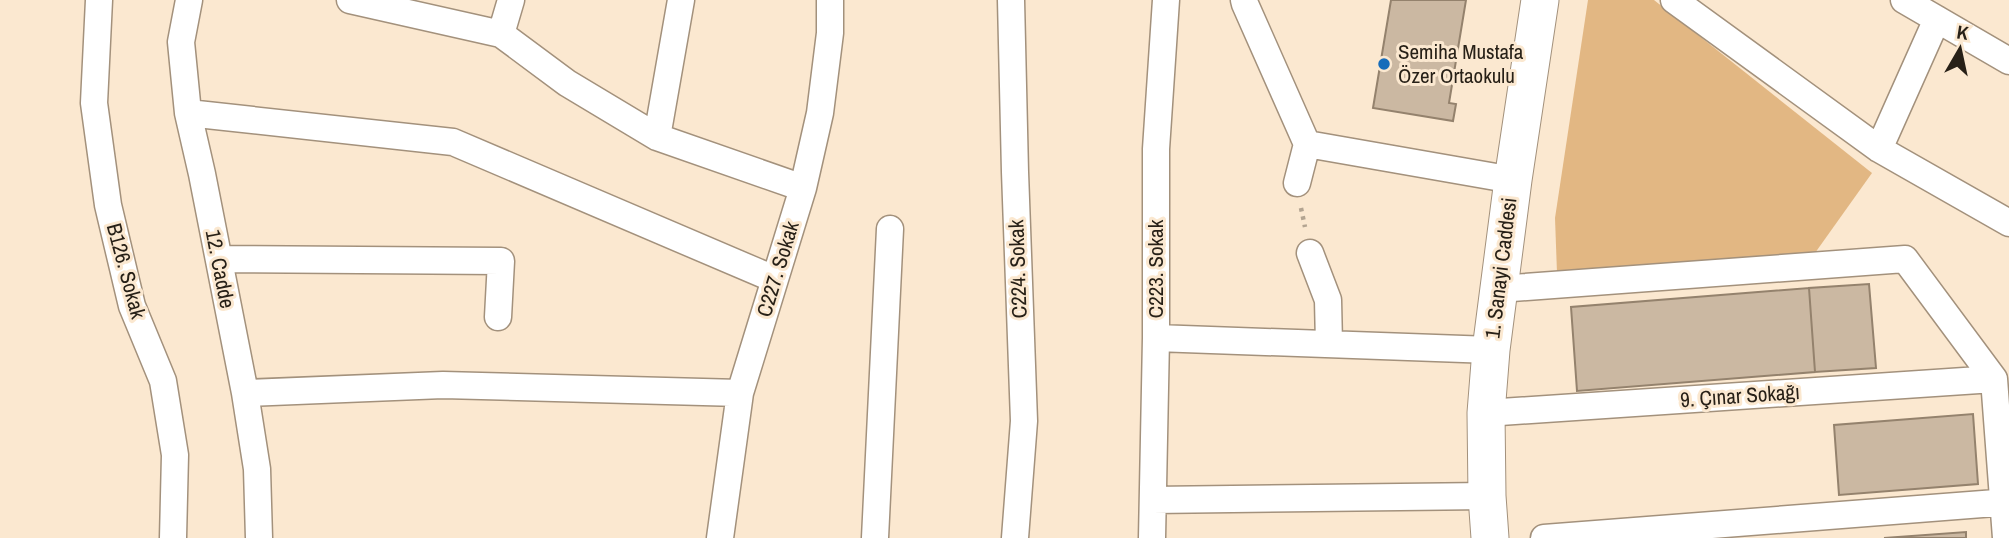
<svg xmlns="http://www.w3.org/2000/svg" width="2009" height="538" font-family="'Archivo Narrow',sans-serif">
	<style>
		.green { fill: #e2b783 }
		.building { fill: #cbb8a2; stroke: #94826d; stroke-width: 2 }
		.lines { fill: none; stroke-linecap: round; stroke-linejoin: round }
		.street-casing { stroke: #a3917c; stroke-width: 29 }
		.secondary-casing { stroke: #a3917c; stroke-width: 39 }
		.path { stroke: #b3a491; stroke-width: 4.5; stroke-dasharray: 3.5 5; stroke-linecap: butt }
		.street { stroke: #fff; stroke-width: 26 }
		.secondary { stroke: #fff; stroke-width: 37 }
		.poi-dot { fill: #166cba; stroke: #fbe8d0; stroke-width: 2.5 }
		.labels { text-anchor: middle; stroke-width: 6; stroke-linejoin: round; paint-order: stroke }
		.poi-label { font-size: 21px; fill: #272017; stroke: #fbe8d0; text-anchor: start }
		.street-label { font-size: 21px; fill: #272017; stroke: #fbe8d0 }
	</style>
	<rect width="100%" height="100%" fill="#fbe8d0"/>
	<!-- green -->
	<path class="green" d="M 1588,0 L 1654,0 L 1872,173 L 1815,253 L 1557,273 L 1555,218 Z"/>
	<!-- building -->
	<path class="building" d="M 1391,0 L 1466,0 L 1449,103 L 1456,104 L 1453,121 L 1373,108 Z
		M 1869,284 L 1876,368 L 1815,372 L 1809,288 Z
		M 1809,288 L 1815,372 L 1577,391 L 1571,307 Z
		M 1973,414 L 1978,484 L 1839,495 L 1834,425 Z
		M 1966,532 L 1966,538 L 1884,538 Z"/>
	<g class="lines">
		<!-- street casing -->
		<g class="street-casing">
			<path id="street" d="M 99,0 L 94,103 L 108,205 L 132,306 L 163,381 L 175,455 L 173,538
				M 189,0 L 181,42 L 188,113 L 202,174 L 245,393 L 257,469 L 259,538
				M 350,0 L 501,34 L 567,83 L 657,137 L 803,188
				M 1011,0 L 1015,172 L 1024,421 L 1015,538
				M 1244,0 L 1245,4 L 1307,144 L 1513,180
				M 1674,0 L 1879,149 L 2009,223
				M 1904,0 L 2009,61
				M 501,34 L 511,0
				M 188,113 L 453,142 L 774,279
				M 657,137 L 681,0
				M 1879,149 L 1937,19
				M 1297,183 L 1307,144
				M 1310,253 L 1328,300 L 1329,344
				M 219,259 L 501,261 L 498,317
				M 1499,289 L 1905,259 L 1994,379 L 2006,538
				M 1156,338 L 1491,350
				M 245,393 L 443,385 L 740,393
				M 1486,413 L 1994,379
				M 1153,500 L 1487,496
				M 720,538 L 740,393 L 803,188 L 820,113 L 830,33 L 830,0
				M 875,538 L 890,229
				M 1152,538 L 1156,338 L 1156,149 L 1166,0
				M 1544,538 L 2009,502"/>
		</g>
		<!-- secondary casing -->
		<g class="secondary-casing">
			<path id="secondary" d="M 1490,538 L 1487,496 L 1486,413 L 1491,350 L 1513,180 L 1540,0"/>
		</g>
		<!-- path -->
		<path class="path" d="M 1301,208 L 1305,227"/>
		<!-- street -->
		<use href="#street" class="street"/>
		<!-- secondary -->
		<use href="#secondary" class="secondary"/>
	</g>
	<!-- markers -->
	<circle class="poi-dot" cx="1384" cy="64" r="7"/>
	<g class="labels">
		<!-- poi labels -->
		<g class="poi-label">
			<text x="1398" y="59">Semiha Mustafa<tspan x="1398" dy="24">Özer Ortaokulu</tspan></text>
		</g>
		<!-- street labels -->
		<g class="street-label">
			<text transform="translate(1501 268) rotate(-83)" y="7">1. Sanayi Caddesi</text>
			<text transform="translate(220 269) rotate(79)" y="7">12. Cadde</text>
			<text transform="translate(778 269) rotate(-73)" y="7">C227. Sokak</text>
			<text transform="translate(1018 269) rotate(-92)" y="7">C224. Sokak</text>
			<text transform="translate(1156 269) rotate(-90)" y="7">C223. Sokak</text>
			<text transform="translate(126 271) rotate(75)" y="7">B126. Sokak</text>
			<text transform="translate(1740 396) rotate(-4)" y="7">9. Çınar Sokağı</text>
		</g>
	</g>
	<!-- north arrow -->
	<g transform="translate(1960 49) rotate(9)" stroke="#fbe8d0" stroke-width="5" paint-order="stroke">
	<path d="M0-5L12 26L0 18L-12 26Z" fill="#272017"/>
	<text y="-10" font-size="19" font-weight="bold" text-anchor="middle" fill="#272017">K</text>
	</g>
</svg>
